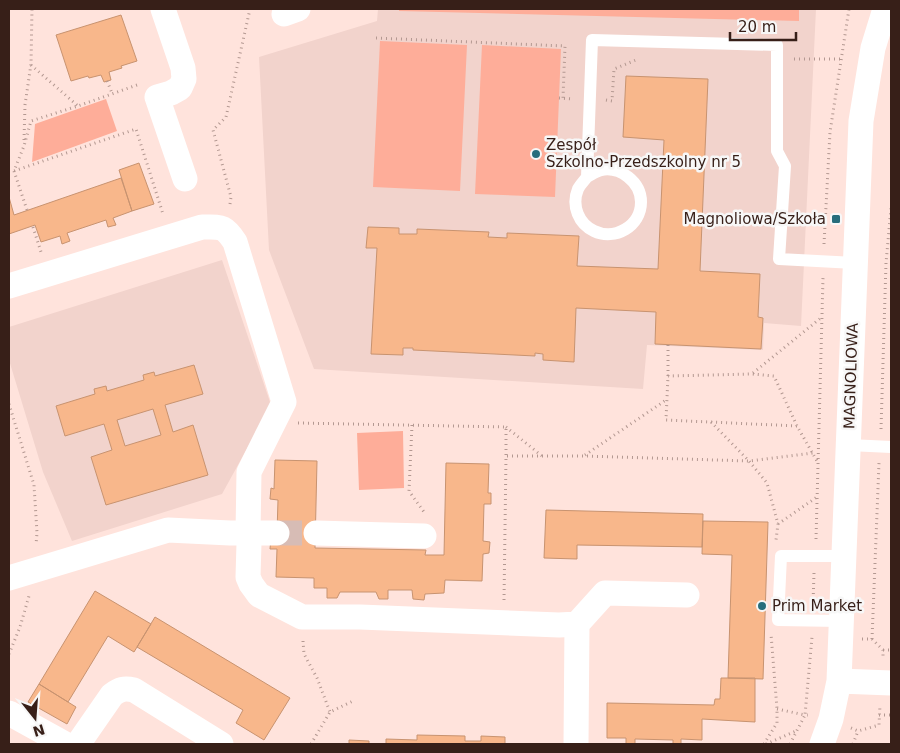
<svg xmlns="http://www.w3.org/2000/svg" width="900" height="753" font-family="'DejaVu Sans',sans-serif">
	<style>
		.built { fill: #f2d3cc }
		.green { fill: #fead99 }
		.building { fill: #f8b78b; stroke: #c89370; fill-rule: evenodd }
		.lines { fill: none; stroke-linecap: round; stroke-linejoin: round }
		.minor-tunnel { stroke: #d7bcb5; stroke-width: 25; stroke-dasharray: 25 12; stroke-linecap: butt }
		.path { stroke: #b39891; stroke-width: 3; stroke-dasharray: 1 4; stroke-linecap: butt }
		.service { stroke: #fff; stroke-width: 12 }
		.minor { stroke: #fff; stroke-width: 25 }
		.poi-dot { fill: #276d7c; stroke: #f7f7f7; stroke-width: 2 }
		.labels { text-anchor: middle; stroke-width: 5; stroke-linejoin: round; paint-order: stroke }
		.poi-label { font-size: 15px; fill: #371f18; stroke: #f7f7f7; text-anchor: start }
		.street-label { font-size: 15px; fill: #371f18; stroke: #f7f7f7 }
	</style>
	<rect width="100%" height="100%" fill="#ffe3dc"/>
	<!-- built -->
	<path class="built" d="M 378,9 L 816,9 L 801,326 L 764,323 L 763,350 L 647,345 L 643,389 L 314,369 L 269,250 L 259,57 L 377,21 Z
		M 222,260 L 271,405 L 222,494 L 72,541 L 43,472 L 9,360 L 9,327 Z"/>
	<!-- green -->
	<path class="green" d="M 399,9 L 799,9 L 799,21 L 399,11 Z
		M 380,41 L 467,45 L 460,191 L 373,187 Z
		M 482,45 L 561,49 L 555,197 L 475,194 Z
		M 106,99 L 117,131 L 32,162 L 35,124 Z
		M 403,431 L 404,488 L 359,490 L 357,433 Z"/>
	<!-- building -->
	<path class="building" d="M 121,15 L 137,61 L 121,66 L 122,68 L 109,72 L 111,80 L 104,82 L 101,75 L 89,78 L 88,76 L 71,81 L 56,35 Z
		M 626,76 L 708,79 L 700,271 L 760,274 L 758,317 L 763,318 L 761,349 L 655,344 L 656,312 L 576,308 L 574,362 L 543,360 L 543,354 L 535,353 L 535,356 L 413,350 L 413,348 L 403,348 L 403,355 L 371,354 L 377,248 L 366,248 L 368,227 L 399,228 L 399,234 L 417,234 L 417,229 L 489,232 L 488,237 L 507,238 L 507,233 L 579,236 L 577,266 L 658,269 L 664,140 L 623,137 Z
		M 139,163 L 154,204 L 132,211 L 119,170 Z
		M 121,178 L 132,211 L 113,218 L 116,225 L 108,227 L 106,220 L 67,233 L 70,241 L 62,244 L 60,236 L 41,242 L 35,225 L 9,234 L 9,197 L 14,215 Z
		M 194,365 L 203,394 L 165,405 L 173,432 L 193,425 L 208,475 L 106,505 L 91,457 L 112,450 L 104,424 L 65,436 L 56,406 L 95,394 L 94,389 L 106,386 L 107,391 L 144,380 L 143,375 L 154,372 L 155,376 ZM 153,409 L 161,435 L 125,446 L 117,420 Z
		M 275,460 L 317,461 L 315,548 L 426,550 L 425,555 L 444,555 L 446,463 L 489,464 L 488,493 L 491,493 L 491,504 L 484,504 L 483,541 L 490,542 L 489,553 L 483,554 L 482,581 L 445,580 L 444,593 L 425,594 L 424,600 L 413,599 L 412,590 L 388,590 L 388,599 L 379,599 L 376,592 L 340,592 L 337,598 L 327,598 L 327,588 L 314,588 L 314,578 L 276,577 L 277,549 L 270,549 L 271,538 L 277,533 L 278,500 L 270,499 L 271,488 L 274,489 Z
		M 546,510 L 703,514 L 702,547 L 577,545 L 577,559 L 544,558 Z
		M 703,521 L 768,522 L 763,679 L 728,678 L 732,555 L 702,554 Z
		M 95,591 L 151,624 L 134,652 L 108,636 L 68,702 L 39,684 Z
		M 155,617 L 290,698 L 264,740 L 236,723 L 243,710 L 137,647 Z
		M 721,678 L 755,678 L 755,722 L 702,719 L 702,740 L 681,739 L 681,744 L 673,744 L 673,740 L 635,739 L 635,744 L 626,744 L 626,738 L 607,738 L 607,703 L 714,705 L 715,699 L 720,699 Z
		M 39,684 L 76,707 L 67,724 L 28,702 Z
		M 417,735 L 465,736 L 465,741 L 481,741 L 481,736 L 505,737 L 505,744 L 386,744 L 386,739 L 417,740 Z
		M 349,740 L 369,741 L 369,744 L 349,744 Z"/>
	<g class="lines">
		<!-- minor-tunnel -->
		<path class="minor-tunnel" d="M 277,533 L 316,533"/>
		<!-- path -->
		<path class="path" d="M 376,38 L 565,46 L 563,98
			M 794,59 L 841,59
			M 31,65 L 78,106
			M 107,81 L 112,93
			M 137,85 L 78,106 L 31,121 L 24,146 L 14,171 L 136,129 L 163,214
			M 559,98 L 573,99
			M 606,100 L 612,101 L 614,69 L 636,60
			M 24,140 L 25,105 L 31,64 L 32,9
			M 14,171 L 27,210
			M 230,204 L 231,197 L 213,130 L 226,117 L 250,9
			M 33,227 L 41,252
			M 824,244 L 830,132 L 849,9
			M 753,373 L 822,317
			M 668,376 L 668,344
			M 9,404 L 34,485 L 37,533 L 36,545
			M 711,422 L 749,461 L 767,483 L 778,524 L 776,540
			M 298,423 L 506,427 L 506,456
			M 412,425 L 409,491 L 424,512
			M 797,426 L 666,420 L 668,376 L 752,374 L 774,376 L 797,426 L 817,461
			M 506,427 L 542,456
			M 881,429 L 886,263 L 891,208
			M 585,455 L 666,400
			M 778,524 L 817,497
			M 816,539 L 823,278
			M 504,600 L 506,456 L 584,456 L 749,461 L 813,453
			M 813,604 L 814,573
			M 862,639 L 872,639 L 883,650 L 883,659
			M 872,639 L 879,463
			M 303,641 L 304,654 L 317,678 L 330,712
			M 883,650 L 891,650
			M 9,654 L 20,627 L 29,596
			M 777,709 L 805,715 L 812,637
			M 879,715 L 891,715
			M 851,728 L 858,731 L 879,725 L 880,705
			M 311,744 L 330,712 L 353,701
			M 764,744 L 777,723 L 777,709 L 771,634
			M 766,744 L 796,731
			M 790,744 L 805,715 L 808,715
			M 853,744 L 858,731"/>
		<!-- service -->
		<path class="service" d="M 587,177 C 591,175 596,171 601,170 C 620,166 641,182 641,202 C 641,226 615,241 594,231 C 579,224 571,206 578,189 C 580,185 584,181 587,177 L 592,40 L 777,45 L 777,151 L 785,166 L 779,259 L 855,263
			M 849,445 L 891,447
			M 841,621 L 778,620 L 781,556 L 844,556"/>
		<!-- minor -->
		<path class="minor" d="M 163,9 L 183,68 L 184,79 L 180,88 L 171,93 L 157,97 L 185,179
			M 284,14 L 298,9
			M 9,286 L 202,227 C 221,227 224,225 235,242 L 284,402 L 249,472 L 248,533 L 230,533 L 168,530 L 9,578
			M 277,533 L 248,533 L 249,543 L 248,577 L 251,584 L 259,595 L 302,617 L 360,617 L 559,625 L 577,624 L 605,593 L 687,595
			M 316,533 L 424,536
			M 839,681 L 891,683
			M 9,713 L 65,744
			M 78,744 L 112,695 C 120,689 124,688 134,690 L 221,744
			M 576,744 L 577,624
			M 822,744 L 831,719 L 839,681 L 861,121 L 873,48 L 885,9"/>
	</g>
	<!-- markers -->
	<g class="poi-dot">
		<circle cx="536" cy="154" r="5"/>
		<rect x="831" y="214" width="10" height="10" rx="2.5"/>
		<circle cx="762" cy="606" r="5"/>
	</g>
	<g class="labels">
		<!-- poi labels -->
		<g class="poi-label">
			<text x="546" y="150">Zespół<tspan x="546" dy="17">Szkolno-Przedszkolny nr 5</tspan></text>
			<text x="826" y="224" text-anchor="end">Magnoliowa/Szkoła</text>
			<text x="772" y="611">Prim Market</text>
		</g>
		<!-- street labels -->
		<g class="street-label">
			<text transform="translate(851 376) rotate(-88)" y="5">MAGNOLIOWA</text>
		</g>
	</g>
	<!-- border -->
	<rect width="900" height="753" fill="none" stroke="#371f18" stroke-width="20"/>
	<!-- north arrow -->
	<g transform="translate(35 718) rotate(163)" stroke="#f7f7f7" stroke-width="4" paint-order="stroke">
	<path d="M0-4L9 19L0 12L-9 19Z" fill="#371f18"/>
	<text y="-8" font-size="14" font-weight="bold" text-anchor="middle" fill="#371f18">N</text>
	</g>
	<!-- scale -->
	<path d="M730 32v8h66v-8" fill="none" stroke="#371f18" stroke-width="2.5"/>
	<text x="738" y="32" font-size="15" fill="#371f18" stroke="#f7f7f7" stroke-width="4" paint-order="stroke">20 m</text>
</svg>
